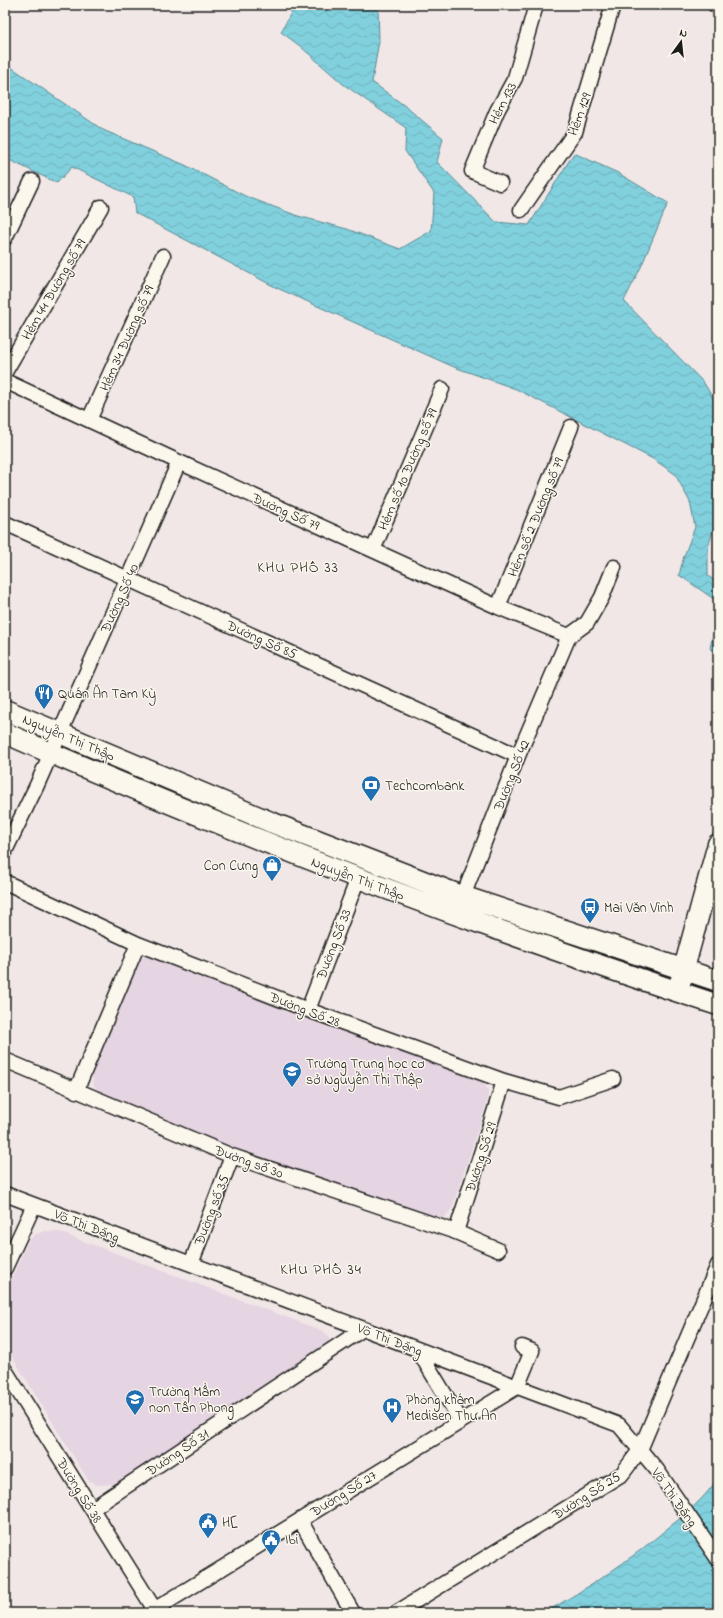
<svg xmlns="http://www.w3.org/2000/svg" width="723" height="1618" font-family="'Indie Flower',sans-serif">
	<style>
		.built { fill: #e5d4e1 }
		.water { fill: url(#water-waves); stroke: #598890 }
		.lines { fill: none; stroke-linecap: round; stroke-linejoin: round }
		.street-casing { stroke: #1c1c1c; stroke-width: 17 }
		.secondary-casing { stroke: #1c1c1c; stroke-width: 23 }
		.street { stroke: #fbf7ec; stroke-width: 14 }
		.secondary { stroke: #fbf7ec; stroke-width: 20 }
		.labels { text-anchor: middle; stroke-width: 3; stroke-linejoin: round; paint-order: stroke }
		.street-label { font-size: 14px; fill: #1c1c1c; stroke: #fbf7ec }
		.poi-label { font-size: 14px; fill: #1c1c1c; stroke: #fbf7ec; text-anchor: start }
		.neighbourhood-label { font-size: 15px; letter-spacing: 1px; fill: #1c1c1c; stroke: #fbf7ec }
	</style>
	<defs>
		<pattern id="water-waves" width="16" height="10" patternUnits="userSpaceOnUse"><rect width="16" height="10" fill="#81d0dd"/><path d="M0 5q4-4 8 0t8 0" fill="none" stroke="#6fb2bd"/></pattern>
	</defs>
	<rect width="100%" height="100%" fill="#f1e7e7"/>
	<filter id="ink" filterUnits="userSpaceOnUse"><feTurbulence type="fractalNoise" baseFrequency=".025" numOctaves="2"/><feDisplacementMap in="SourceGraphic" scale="8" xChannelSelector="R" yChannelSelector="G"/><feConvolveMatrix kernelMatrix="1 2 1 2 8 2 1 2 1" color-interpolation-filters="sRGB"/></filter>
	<g filter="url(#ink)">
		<!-- built -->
		<path class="built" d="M 144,956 L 152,957 L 483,1081 L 488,1091 L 487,1102 L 452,1208 L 445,1217 L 432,1219 L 233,1148 L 101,1092 L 94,1086 L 92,1074 L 136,964 Z
			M 45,1231 L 59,1232 L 323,1331 L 329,1336 L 329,1345 L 323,1352 L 120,1481 L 112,1484 L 97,1485 L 88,1480 L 5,1345 L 5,1293 L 29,1240 L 36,1234 Z"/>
		<!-- water -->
		<path class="water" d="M 295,5 L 378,5 L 379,41 L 372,82 L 405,106 L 443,138 L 437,162 L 496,222 L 529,225 L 574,153 L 618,173 L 668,203 L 641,267 L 624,301 L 704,383 L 718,407 L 718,477 L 715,481 L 718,512 L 708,548 L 708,576 L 718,583 L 718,602 L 679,575 L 684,556 L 695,527 L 690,502 L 675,474 L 653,459 L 516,389 L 454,367 L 277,288 L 135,213 L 133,197 L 72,167 L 57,183 L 5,158 L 5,63 L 103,130 L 185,165 L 245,196 L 298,216 L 347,229 L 400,249 L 431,231 L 434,193 L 405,151 L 406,128 L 343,84 L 300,46 L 281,32 Z
			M 718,612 L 718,658 L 710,648 Z
			M 718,1478 L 718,1613 L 544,1613 C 588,1588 629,1561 668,1528 C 686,1514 705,1498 718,1478 Z"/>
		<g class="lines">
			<!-- street casing -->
			<g class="street-casing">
				<path id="street" d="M 715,5 L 718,6
					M 500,183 L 472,171 L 497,111 L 515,78 L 536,5
					M 521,210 L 575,132 L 613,5
					M 5,238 L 32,181
					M 5,372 L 101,207
					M 5,381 L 179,462 L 498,607 L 569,636
					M 89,420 L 163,256
					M 5,523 L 518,756
					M 373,550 L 442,389
					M 498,607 L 571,427
					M 569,636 L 587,623 L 602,597 L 614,567
					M 5,851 L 37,785 L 179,462
					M 5,882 L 138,944 L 308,1010 L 504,1081 L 559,1097 L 613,1079
					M 460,904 L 518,756 L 569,636
					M 308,1010 L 358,878
					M 5,1060 L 232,1156 L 456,1232 L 498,1250
					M 76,1091 L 138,944
					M 5,1194 L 619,1425 L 657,1470 L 718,1559
					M 456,1232 L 504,1081
					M 191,1264 L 232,1156
					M 5,1268 L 34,1205
					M 418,1350 L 461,1421
					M 5,1370 L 155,1610
					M 92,1509 L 363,1329
					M 300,1520 L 353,1613
					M 149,1613 L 517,1387 L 532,1351 L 522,1347
					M 396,1613 L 622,1474 L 640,1450 L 718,1265"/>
			</g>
			<!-- secondary casing -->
			<g class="secondary-casing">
				<path id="secondary" d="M 5,710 L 273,823 L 462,896 L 718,981
					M 5,733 C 238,836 476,926 718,1005
					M 680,983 L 718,844"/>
			</g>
			<!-- street -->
			<use href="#street" class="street"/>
			<!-- secondary -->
			<use href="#secondary" class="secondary"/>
		</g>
	</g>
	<!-- icons -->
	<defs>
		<g id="restaurant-pin" transform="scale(1)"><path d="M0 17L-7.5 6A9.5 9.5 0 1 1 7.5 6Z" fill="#1f6fb2" stroke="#fbf7ec"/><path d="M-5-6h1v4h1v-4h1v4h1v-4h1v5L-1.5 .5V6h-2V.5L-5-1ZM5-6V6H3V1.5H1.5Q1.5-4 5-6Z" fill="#fff"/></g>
		<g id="bank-pin" transform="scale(1)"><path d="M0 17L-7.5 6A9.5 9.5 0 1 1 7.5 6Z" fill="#1f6fb2" stroke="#fbf7ec"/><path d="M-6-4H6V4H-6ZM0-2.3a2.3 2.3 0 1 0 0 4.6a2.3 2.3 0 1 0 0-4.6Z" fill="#fff"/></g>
		<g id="shop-pin" transform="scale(1)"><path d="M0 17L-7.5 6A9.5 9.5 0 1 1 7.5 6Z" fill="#1f6fb2" stroke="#fbf7ec"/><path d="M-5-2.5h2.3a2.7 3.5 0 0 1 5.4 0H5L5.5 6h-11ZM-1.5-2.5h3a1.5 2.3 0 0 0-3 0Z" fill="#fff"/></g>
		<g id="bus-pin" transform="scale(1)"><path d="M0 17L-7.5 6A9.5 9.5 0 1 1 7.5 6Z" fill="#1f6fb2" stroke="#fbf7ec"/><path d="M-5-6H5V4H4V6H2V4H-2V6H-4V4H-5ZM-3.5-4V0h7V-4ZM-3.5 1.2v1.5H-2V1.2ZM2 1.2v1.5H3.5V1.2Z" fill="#fff"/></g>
		<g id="school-pin" transform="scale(1)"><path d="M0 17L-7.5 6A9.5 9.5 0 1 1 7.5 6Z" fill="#1f6fb2" stroke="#fbf7ec"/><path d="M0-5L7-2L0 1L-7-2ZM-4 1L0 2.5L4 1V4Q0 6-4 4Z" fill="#fff"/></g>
		<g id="hospital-pin" transform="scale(1)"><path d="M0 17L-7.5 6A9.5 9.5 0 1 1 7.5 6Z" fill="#1f6fb2" stroke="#fbf7ec"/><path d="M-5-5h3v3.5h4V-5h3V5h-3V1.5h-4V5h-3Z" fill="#fff"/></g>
		<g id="civic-pin" transform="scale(1)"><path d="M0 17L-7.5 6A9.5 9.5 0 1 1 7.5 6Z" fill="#1f6fb2" stroke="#fbf7ec"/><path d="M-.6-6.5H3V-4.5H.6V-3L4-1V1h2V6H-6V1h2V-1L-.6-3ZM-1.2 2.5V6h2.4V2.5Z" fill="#fff"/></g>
	</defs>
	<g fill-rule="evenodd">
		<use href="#restaurant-pin" x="44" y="693"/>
		<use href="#bank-pin" x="371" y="785"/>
		<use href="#shop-pin" x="272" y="865"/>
		<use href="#bus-pin" x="590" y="907"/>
		<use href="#school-pin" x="292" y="1071"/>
		<use href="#school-pin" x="135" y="1399"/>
		<use href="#hospital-pin" x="392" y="1407"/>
		<use href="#civic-pin" x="208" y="1522"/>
		<use href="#civic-pin" x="271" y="1539"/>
	</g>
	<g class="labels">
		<!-- street labels -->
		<g class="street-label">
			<text transform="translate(502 103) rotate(-63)" y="5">Hẻm 133</text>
			<text transform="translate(579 114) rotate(-70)" y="5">Hẻm 129</text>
			<text transform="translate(53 289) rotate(-60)" y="5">Hẻm 44 Đường số 79</text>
			<text transform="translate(126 338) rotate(-66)" y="5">Hẻm 34 Đường số 79</text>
			<text transform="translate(407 469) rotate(-67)" y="5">Hẻm số 10 Đường số 79</text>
			<text transform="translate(286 511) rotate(24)" y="5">Đường Số 79</text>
			<text transform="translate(535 517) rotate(-68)" y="5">Hẻm số 2 Đường số 79</text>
			<text transform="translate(119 598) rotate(-66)" y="5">Đường Số 40</text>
			<text transform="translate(262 639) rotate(24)" y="5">Đường Số 85</text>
			<text transform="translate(69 737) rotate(23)" y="5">Nguyễn Thị Thập</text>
			<text transform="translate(511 775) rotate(-68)" y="5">Đường Số 42</text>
			<text transform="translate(358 878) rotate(21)" y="5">Nguyễn Thị Thập</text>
			<text transform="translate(333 944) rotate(-69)" y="5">Đường Số 33</text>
			<text transform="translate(305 1009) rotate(21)" y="5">Đường Số 28</text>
			<text transform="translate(480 1157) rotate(-72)" y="5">Đường Số 29</text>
			<text transform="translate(249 1161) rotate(20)" y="5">Đường số 30</text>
			<text transform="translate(211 1210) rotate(-69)" y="5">Đường số 35</text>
			<text transform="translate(87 1225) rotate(21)" y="5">Võ Thị Đặng</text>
			<text transform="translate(390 1339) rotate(21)" y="5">Võ Thị Đặng</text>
			<text transform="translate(177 1452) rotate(-34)" y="5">Đường Số 31</text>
			<text transform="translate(80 1490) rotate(58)" y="5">Đường Số 38</text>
			<text transform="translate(343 1493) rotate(-32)" y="5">Đường Số 27</text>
			<text transform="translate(586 1495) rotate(-32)" y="5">Đường Số 25</text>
			<text transform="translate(675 1497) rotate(55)" y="5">Võ Thị Đặng</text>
		</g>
		<!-- poi labels -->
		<g class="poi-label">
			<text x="58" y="698">Quán Ăn Tam Kỳ</text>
			<text x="385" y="790">Techcombank</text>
			<text x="258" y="870" text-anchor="end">Con Cưng</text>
			<text x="604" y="912">Mai Văn Vĩnh</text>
			<text x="306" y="1068">Trường Trung học cơ<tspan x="306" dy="16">sở Nguyễn Thị Thập</tspan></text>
			<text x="149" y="1396">Trường Mầm<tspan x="149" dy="16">non Tân Phong</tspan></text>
			<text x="406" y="1404">Phòng khám<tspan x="406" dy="16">Medisen Thư An</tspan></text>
			<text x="222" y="1527">H[</text>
			<text x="285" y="1544">Ibi</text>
		</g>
		<!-- neighbourhood labels -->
		<g class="neighbourhood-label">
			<text x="298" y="572">KHU PHỐ 33</text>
			<text x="321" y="1274">KHU PHỐ 34</text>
		</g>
	</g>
	<!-- margin -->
	<rect width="723" height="1618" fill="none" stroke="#fbf7ec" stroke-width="20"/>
	<rect x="10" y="10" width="703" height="1598" fill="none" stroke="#1c1c1c" stroke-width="1.5" filter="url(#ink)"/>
	<!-- north arrow -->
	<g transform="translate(681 42) rotate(15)" stroke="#fbf7ec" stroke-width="3" paint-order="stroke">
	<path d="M0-3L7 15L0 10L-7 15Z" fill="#1c1c1c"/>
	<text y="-6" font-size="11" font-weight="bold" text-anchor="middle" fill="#1c1c1c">N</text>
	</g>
</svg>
